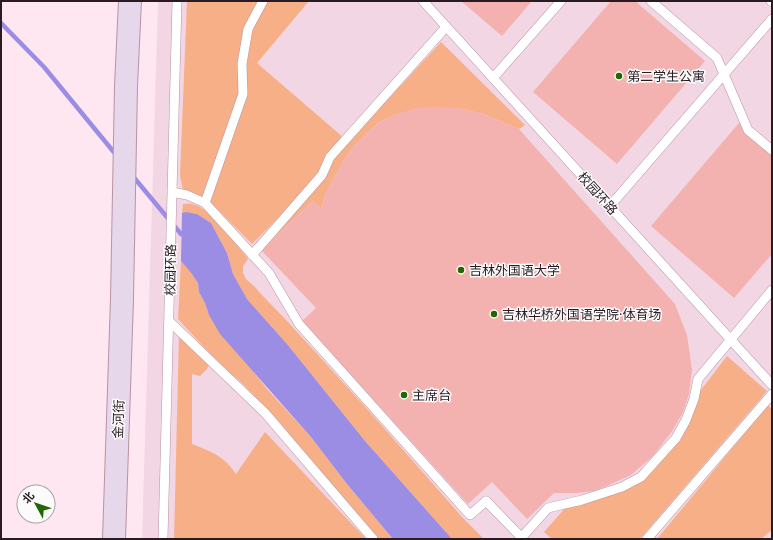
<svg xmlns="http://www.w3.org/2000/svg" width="773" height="540" font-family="'Open Sans','Noto Sans SC',sans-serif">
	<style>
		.built { fill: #f3d6e3 }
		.green { fill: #f7af87 }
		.water { fill: #9b8ce4 }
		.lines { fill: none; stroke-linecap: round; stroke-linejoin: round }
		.stream { stroke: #9b8ce4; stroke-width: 4.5 }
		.building { fill: #f3b2b0 }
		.lane-casing { stroke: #b893a3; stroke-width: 10 }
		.secondary-casing { stroke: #b893a3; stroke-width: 24 }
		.lane { stroke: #fff; stroke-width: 9 }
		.secondary { stroke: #e6d7ea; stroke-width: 22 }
		.poi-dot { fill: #1f6802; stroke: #fbfbfb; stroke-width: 1.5 }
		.labels { text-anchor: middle; stroke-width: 3; stroke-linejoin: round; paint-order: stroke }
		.poi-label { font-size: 13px; fill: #2a1b22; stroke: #fbfbfb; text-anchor: start }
		.street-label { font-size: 13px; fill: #2a1b22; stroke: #fbfbfb }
	</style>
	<rect width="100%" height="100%" fill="#ffe7f1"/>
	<!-- built -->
	<path class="built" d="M 158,1 L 772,1 L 772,539 L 142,539 Z"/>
	<!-- green -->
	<path class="green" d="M 187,1 L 309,1 L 257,63 L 344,138 L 320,176 L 252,244 L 211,203 L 183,191 L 180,175 Z
		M 441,42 L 525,125 L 519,129 L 484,114 L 457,108 L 397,114 L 379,122 L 354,146 L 345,158 L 326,193 L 321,209 L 313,201 L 261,250 L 331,161 Z
		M 183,204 C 186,204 189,203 192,204 C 213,209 235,242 248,259 L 243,266 L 243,273 L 246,279 L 255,287 L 260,293 L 289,323 L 369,411 L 463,518 L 484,539 L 452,539 L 365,441 L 287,344 L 247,299 L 233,274 L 227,253 L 211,223 L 197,214 L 186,212 L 182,213 Z
		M 181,261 L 192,274 L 198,283 L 199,292 L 205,303 L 209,315 L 267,389 L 311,437 L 347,484 L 393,539 L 376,539 L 276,418 L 245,386 L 214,358 L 178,319 Z
		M 179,334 L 209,364 L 207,369 L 200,376 L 192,374 L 192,444 C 212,452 224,456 236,474 L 265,432 L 366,539 L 174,539 Z
		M 727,356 L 767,391 L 640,539 L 552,539 L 544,532 L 566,507 L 622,487 L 660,457 L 694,399 Z
		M 768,405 L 772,410 L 772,530 L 761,539 L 657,539 Z"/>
	<!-- water -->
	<path class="water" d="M 186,212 L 197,214 L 211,223 L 227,253 L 233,274 L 247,299 L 287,344 L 365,441 L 452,539 L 393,539 L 347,484 L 311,437 L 220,334 L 209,315 L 205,303 L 199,292 L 198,283 L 192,274 L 181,261 L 182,213 Z"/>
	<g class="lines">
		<!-- stream -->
		<path class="stream" d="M 1,23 L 44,67 L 117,156
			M 131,174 L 181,234"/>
	</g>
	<!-- building -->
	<path class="building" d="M 461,1 L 532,1 L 502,36 Z
		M 611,1 L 635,1 L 705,61 L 617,164 L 533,92 Z
		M 436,107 L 457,108 L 484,114 L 519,129 L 675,304 L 687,335 L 692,370 L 689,394 L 683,412 L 673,430 L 653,456 L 631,475 L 609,485 L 594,491 L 578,493 L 554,493 L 527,519 L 492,482 L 468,504 L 302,321 L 316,308 L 261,250 L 313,201 L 321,209 L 326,193 L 345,158 L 354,146 L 379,122 L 397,114 L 416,108 Z
		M 739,123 L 772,151 L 772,254 L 734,298 L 651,226 Z"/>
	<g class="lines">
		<!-- lane casing -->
		<g class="lane-casing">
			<path id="lane" d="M 423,1 L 772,385
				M 651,1 L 717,58 L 748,130 L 772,150
				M 771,1 L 772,2
				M 493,78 L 561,1
				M 172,192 L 187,195 L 205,203 L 269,273 L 299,324 L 470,515 L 486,501 L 523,539
				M 205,203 L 243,94 L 242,64 L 248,29 L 263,1
				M 610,206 L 772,19
				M 252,255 L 322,175 L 330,157 L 446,27
				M 169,321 L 265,413 L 373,539
				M 522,537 L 548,508 L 582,500 L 622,487 L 641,477 L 676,438 L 686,420 L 694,399 L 698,379 L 772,290
				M 163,539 L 177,1
				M 647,539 L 772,394"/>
		</g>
		<!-- secondary casing -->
		<g class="secondary-casing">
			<path id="secondary" d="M 114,539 L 122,299 L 126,86 L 130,1"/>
		</g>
		<!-- lane -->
		<use href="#lane" class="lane"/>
		<!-- secondary -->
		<use href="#secondary" class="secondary"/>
	</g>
	<!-- markers -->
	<g class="poi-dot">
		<circle cx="619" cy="76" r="4"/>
		<circle cx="461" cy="270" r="4"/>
		<circle cx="494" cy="314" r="4"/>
		<circle cx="404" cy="395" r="4"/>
	</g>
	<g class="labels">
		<!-- poi labels -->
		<g class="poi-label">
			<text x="627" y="81">第二学生公寓</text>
			<text x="469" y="275">吉林外国语大学</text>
			<text x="502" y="319">吉林华桥外国语学院·体育场</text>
			<text x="412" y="400">主席台</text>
		</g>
		<!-- street labels -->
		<g class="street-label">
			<text transform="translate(598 193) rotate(48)" y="5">校园环路</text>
			<text transform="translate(170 270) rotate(-89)" y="5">校园环路</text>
			<text transform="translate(118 419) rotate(-88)" y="5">金河街</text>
		</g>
	</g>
	<!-- border -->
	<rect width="773" height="540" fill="none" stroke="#2a1b22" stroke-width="4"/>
	<!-- north arrow -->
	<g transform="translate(36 504) rotate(310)"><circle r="19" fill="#fbfbfb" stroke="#a7a1a4"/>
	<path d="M0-3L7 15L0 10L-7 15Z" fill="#1f6802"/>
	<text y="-6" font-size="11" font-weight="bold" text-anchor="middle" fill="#2a1b22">北</text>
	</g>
</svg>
